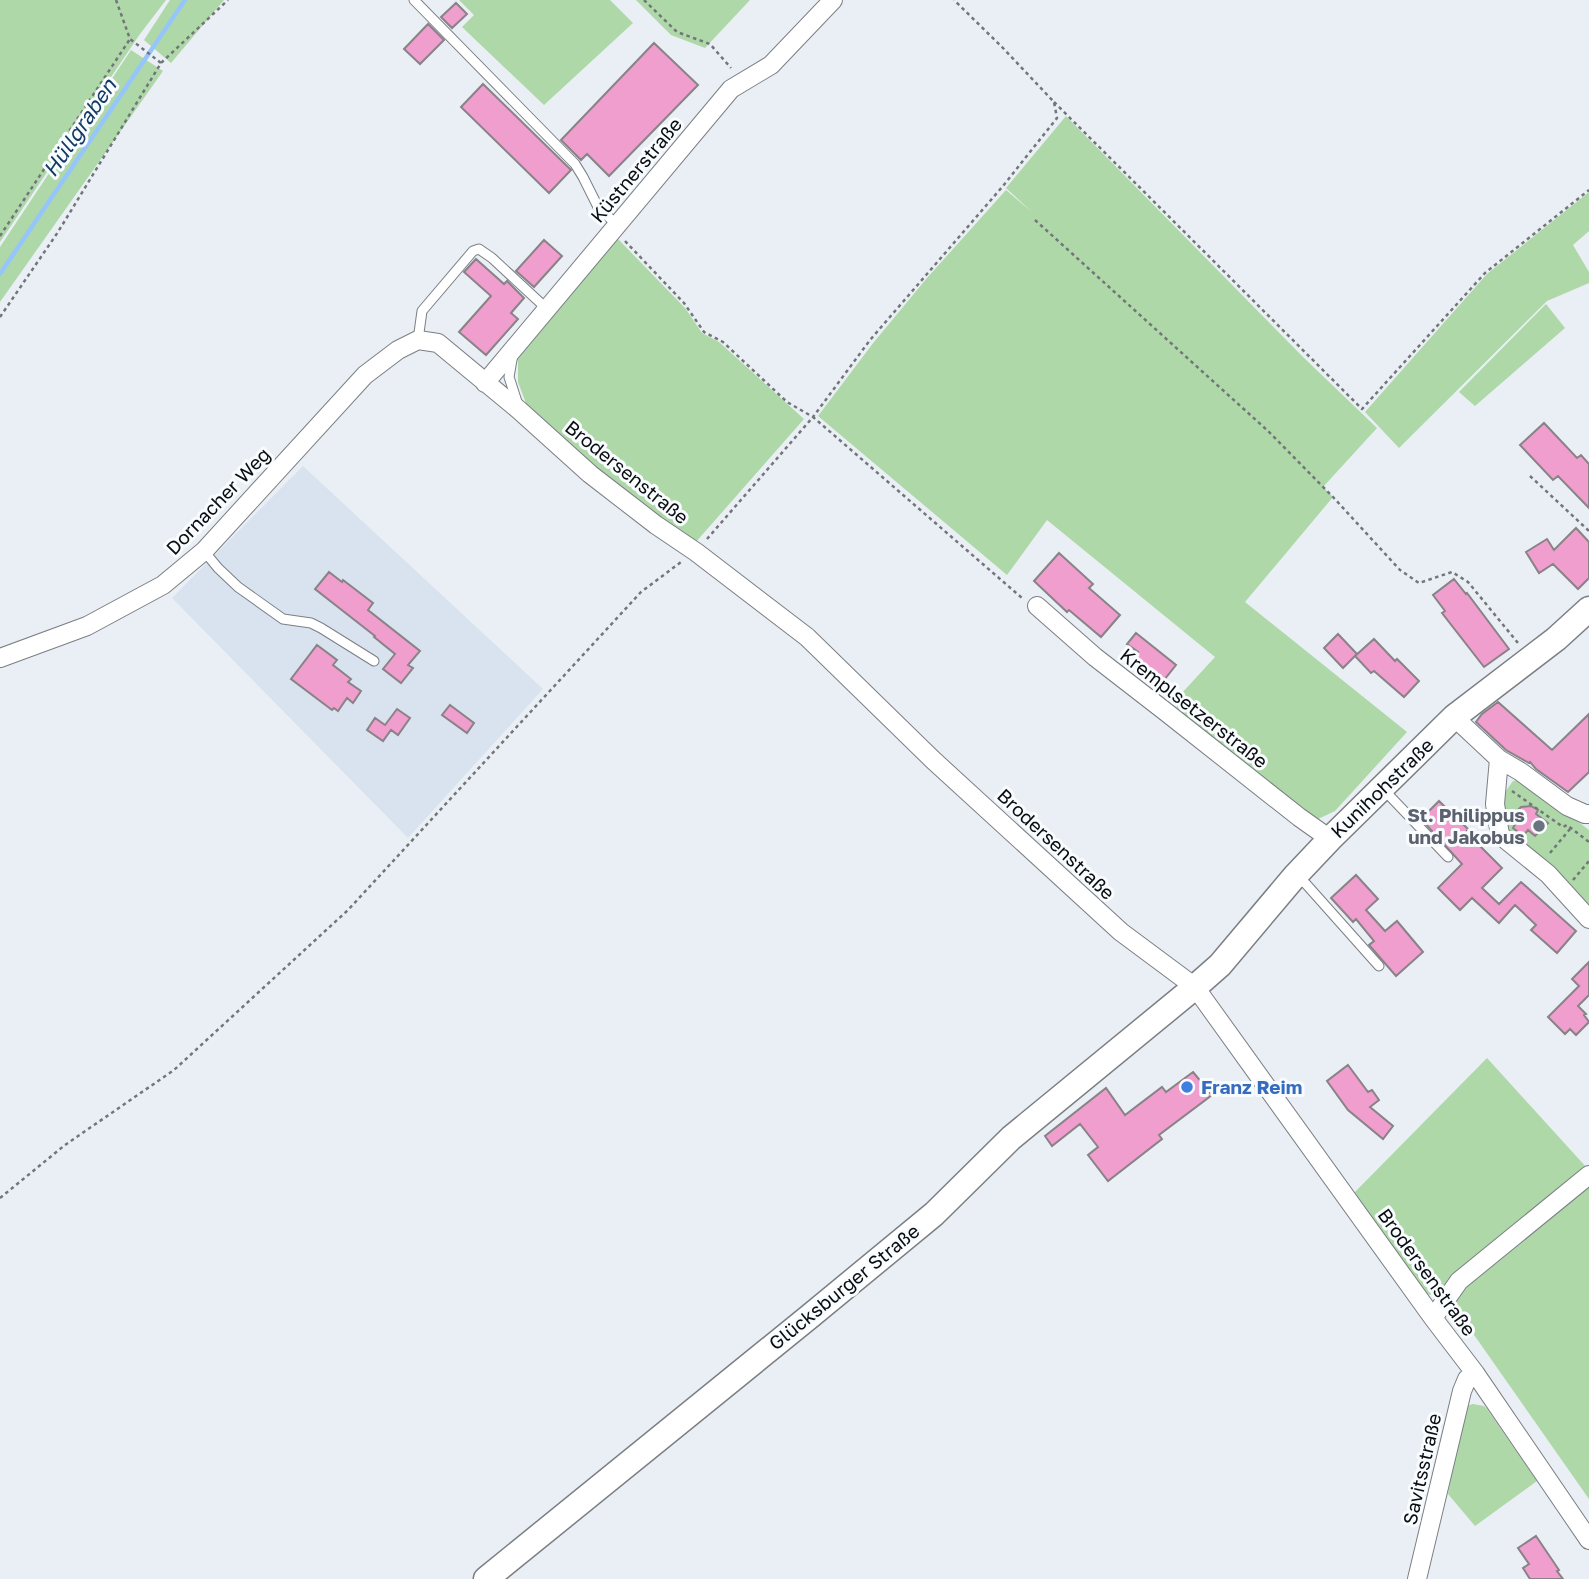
<svg xmlns="http://www.w3.org/2000/svg" width="1589" height="1579" font-family="'Golos Text',sans-serif">
	<style>
		.built { fill: #d9e3ef }
		.green { fill: #aed8a8 }
		.lines { fill: none; stroke-linecap: round; stroke-linejoin: round }
		.stream { stroke: #96c5fa; stroke-width: 4.5 }
		.building { fill: #ef9ece; stroke: #898286; stroke-width: 2 }
		.lane-casing { stroke: #7b7f84; stroke-width: 11 }
		.street-casing { stroke: #7b7f84; stroke-width: 20 }
		.secondary-casing { stroke: #7b7f84; stroke-width: 27 }
		.path { stroke: #727679; stroke-width: 2.5; stroke-dasharray: 3.5 3.5; stroke-linecap: butt }
		.lane { stroke: #fff; stroke-width: 9 }
		.street { stroke: #fff; stroke-width: 18 }
		.secondary { stroke: #fff; stroke-width: 24 }
		.worship-dot { fill: #6b7280; stroke: #f9fcff; stroke-width: 2.5 }
		.shop-dot { fill: #3f7fe0; stroke: #f9fcff; stroke-width: 2.5 }
		.labels { text-anchor: middle; stroke-width: 6; stroke-linejoin: round; paint-order: stroke }
		.street-label { font-size: 19px; fill: #0a0c0e; stroke: #f9fcff }
		.worship-label { font-size: 19px; font-weight: bold; fill: #5b616d; stroke: #f9fcff; text-anchor: end }
		.shop-label { font-size: 19px; font-weight: bold; fill: #366cbe; stroke: #f9fcff; text-anchor: start }
		.water-label { font-size: 21px; font-style: italic; fill: #123a64; stroke: #f9fcff }
	</style>
	<rect width="100%" height="100%" fill="#e9eff4"/>
	<!-- built -->
	<path class="built" d="M 303,466 L 543,689 L 408,838 L 172,598 Z"/>
	<!-- green -->
	<path class="green" d="M 0,0 L 166,0 L 140,34 L 0,242 Z
		M 170,0 L 224,0 L 171,63 L 144,40 Z
		M 459,0 L 610,0 L 633,23 L 544,105 L 462,27 L 474,15 Z
		M 636,0 L 750,0 L 705,48 L 671,35 Z
		M 131,50 L 163,71 L 0,302 L 0,247 Z
		M 1066,116 L 1303,357 L 1377,428 L 1323,487 L 1333,497 L 1245,602 L 1407,732 L 1335,811 L 1318,819 L 1304,816 L 1178,711 L 1176,703 L 1182,693 L 1215,657 L 1047,520 L 1007,575 L 818,416 L 874,342 L 927,278 L 1006,190 L 1033,213 L 1006,188 Z
		M 1589,192 L 1589,231 L 1573,245 L 1589,272 L 1589,283 L 1547,301 L 1399,448 L 1365,412 L 1487,274 Z
		M 617,238 L 685,308 L 702,333 L 719,342 L 804,419 L 695,543 L 657,518 L 602,474 L 527,406 L 518,382 L 518,358 Z
		M 1546,304 L 1565,328 L 1475,406 L 1459,392 Z
		M 1522,779 L 1589,830 L 1589,910 L 1507,834 L 1500,799 L 1513,781 Z
		M 1487,1058 L 1587,1168 L 1446,1289 L 1435,1295 L 1423,1294 L 1353,1194 Z
		M 1589,1183 L 1589,1499 L 1458,1312 L 1451,1310 L 1454,1297 L 1463,1285 Z
		M 1473,1404 L 1484,1406 L 1487,1409 L 1537,1481 L 1475,1526 L 1448,1494 L 1462,1412 L 1466,1406 Z"/>
	<g class="lines">
		<!-- stream -->
		<path class="stream" d="M 0,274 L 185,0"/>
	</g>
	<!-- building -->
	<path class="building" d="M 456,3 L 467,14 L 452,28 L 441,17 Z
		M 428,24 L 444,40 L 420,64 L 404,49 Z
		M 654,43 L 698,85 L 609,176 L 587,154 L 581,160 L 561,140 Z
		M 483,84 L 569,168 L 571,170 L 549,193 L 461,107 Z
		M 544,240 L 562,256 L 534,287 L 516,271 Z
		M 476,259 L 504,284 L 507,281 L 524,298 L 511,313 L 518,319 L 486,355 L 459,332 L 491,296 L 464,272 Z
		M 1544,423 L 1577,458 L 1581,455 L 1589,464 L 1589,508 L 1558,476 L 1553,480 L 1520,445 Z
		M 1576,528 L 1589,542 L 1589,578 L 1578,589 L 1553,564 L 1539,573 L 1526,552 L 1547,539 L 1554,550 Z
		M 1059,553 L 1093,584 L 1089,588 L 1120,615 L 1101,637 L 1069,610 L 1067,612 L 1034,581 Z
		M 329,572 L 342,582 L 343,580 L 373,603 L 368,610 L 420,651 L 408,665 L 413,668 L 401,683 L 383,669 L 395,654 L 374,637 L 375,636 L 315,589 Z
		M 1454,579 L 1466,594 L 1467,593 L 1509,649 L 1484,667 L 1442,613 L 1445,611 L 1433,595 Z
		M 1136,633 L 1176,665 L 1164,680 L 1134,657 L 1138,652 L 1127,644 Z
		M 1338,634 L 1357,654 L 1343,668 L 1324,648 Z
		M 1374,639 L 1395,661 L 1397,659 L 1419,681 L 1404,697 L 1374,671 L 1371,673 L 1355,656 Z
		M 317,645 L 337,660 L 333,665 L 351,679 L 348,682 L 361,691 L 353,703 L 347,698 L 338,711 L 334,708 L 332,710 L 291,679 Z
		M 1498,702 L 1552,750 L 1589,714 L 1589,772 L 1568,792 L 1536,769 L 1530,762 L 1529,763 L 1506,750 L 1476,722 L 1482,714 Z
		M 450,705 L 474,723 L 467,733 L 442,715 Z
		M 397,709 L 410,718 L 398,735 L 391,730 L 383,741 L 367,730 L 375,718 L 385,725 Z
		M 1439,801 L 1468,829 L 1466,832 L 1502,868 L 1482,888 L 1499,904 L 1521,882 L 1576,931 L 1557,953 L 1531,930 L 1536,925 L 1515,905 L 1499,923 L 1472,898 L 1460,910 L 1438,888 L 1462,864 L 1421,819 Z
		M 1531,806 L 1538,810 L 1536,814 L 1548,823 L 1535,836 L 1528,830 L 1523,836 L 1513,828 L 1517,821 L 1517,811 L 1521,807 Z
		M 1356,875 L 1378,899 L 1366,910 L 1385,931 L 1397,921 L 1423,952 L 1396,976 L 1369,945 L 1374,941 L 1356,919 L 1353,922 L 1331,898 Z
		M 1589,962 L 1589,995 L 1578,1006 L 1586,1014 L 1584,1015 L 1589,1022 L 1576,1035 L 1570,1029 L 1565,1034 L 1548,1017 L 1579,986 L 1572,979 Z
		M 1348,1065 L 1368,1092 L 1372,1090 L 1379,1100 L 1370,1107 L 1393,1126 L 1383,1139 L 1348,1110 L 1327,1081 Z
		M 1193,1072 L 1212,1095 L 1159,1135 L 1162,1139 L 1108,1181 L 1088,1155 L 1098,1147 L 1080,1124 L 1052,1146 L 1045,1136 L 1106,1088 L 1125,1115 L 1162,1087 L 1166,1092 Z
		M 1536,1536 L 1559,1570 L 1557,1571 L 1563,1579 L 1530,1579 L 1523,1568 L 1529,1564 L 1518,1548 Z"/>
	<g class="lines">
		<!-- lane casing -->
		<g class="lane-casing">
			<path id="lane" d="M 414,0 L 575,164 L 583,177 L 598,207 L 617,225
				M 418,340 L 422,311 L 473,251 L 479,249 L 492,258 L 547,309
				M 513,354 L 509,377 L 518,405
				M 204,551 L 218,568 L 238,587 L 283,619 L 311,623 L 321,628 L 374,661
				M 1384,790 L 1448,857
				M 1297,877 L 1306,884 L 1379,966"/>
		</g>
		<!-- street casing -->
		<g class="street-casing">
			<path id="street" d="M 485,383 L 731,89 L 771,65 L 833,0
				M 1037,606 L 1095,657 L 1166,712 L 1299,817 L 1330,839
				M 0,658 L 87,626 L 163,585 L 204,551 L 365,375 L 398,350 L 418,340 L 438,343 L 519,410 L 590,474 L 656,525 L 696,552 L 807,637 L 932,759 L 1121,932 L 1195,987 L 1433,1318 L 1475,1373 L 1589,1540
				M 1454,717 L 1499,759 L 1521,772 L 1567,806 L 1585,814 L 1589,814
				M 1499,759 L 1495,804 L 1500,835 L 1548,874 L 1589,919
				M 1433,1318 L 1459,1281 L 1589,1175
				M 1417,1579 L 1462,1391 L 1467,1379 L 1475,1373"/>
		</g>
		<!-- secondary casing -->
		<g class="secondary-casing">
			<path id="secondary" d="M 486,1579 L 809,1317 L 934,1214 L 1011,1138 L 1195,987 L 1220,965 L 1295,876 L 1330,839 L 1454,717 L 1556,639 L 1589,609"/>
		</g>
		<!-- path -->
		<path class="path" d="M 116,0 L 130,39 L 161,63
			M 644,0 L 677,32 L 710,44 L 731,68
			M 1054,102 L 1362,409 L 1485,273 L 1589,190
			M 1035,220 L 1268,431 L 1333,497 L 1400,570 L 1419,583 L 1452,572 L 1468,582 L 1518,643
			M 0,236 L 130,39
			M 625,241 L 684,303 L 704,332 L 723,342 L 787,402 L 813,417 L 870,340 L 1003,186 L 1057,118 L 1054,102 L 1002,47 L 954,0
			M 0,317 L 58,232 L 161,63 L 228,0
			M 1530,476 L 1589,531
			M 707,539 L 813,417 L 1022,598
			M 1512,791 L 1563,827 L 1567,825 L 1589,842
			M 1550,853 L 1570,829
			M 1573,880 L 1589,861
			M 0,1198 L 65,1145 L 174,1070 L 348,910 L 641,592 L 681,562"/>
		<!-- lane -->
		<use href="#lane" class="lane"/>
		<!-- street -->
		<use href="#street" class="street"/>
		<!-- secondary -->
		<use href="#secondary" class="secondary"/>
	</g>
	<!-- markers -->
	<circle class="worship-dot" cx="1539" cy="826" r="7"/>
	<circle class="shop-dot" cx="1187" cy="1087" r="7"/>
	<g class="labels">
		<!-- street labels -->
		<g class="street-label">
			<text transform="translate(636 170) rotate(-50)" y="7">Küstnerstraße</text>
			<text transform="translate(627 472) rotate(39)" y="7">Brodersenstraße</text>
			<text transform="translate(218 501) rotate(-46)" y="7">Dornacher Weg</text>
			<text transform="translate(1194 708) rotate(38)" y="7">Kremplsetzerstraße</text>
			<text transform="translate(1382 788) rotate(-44)" y="7">Kunihohstraße</text>
			<text transform="translate(1056 844) rotate(43)" y="7">Brodersenstraße</text>
			<text transform="translate(1427 1272) rotate(54)" y="7">Brodersenstraße</text>
			<text transform="translate(844 1287) rotate(-39)" y="7">Glücksburger Straße</text>
			<text transform="translate(1422 1469) rotate(-77)" y="7">Savitsstraße</text>
		</g>
		<!-- worship labels -->
		<g class="worship-label">
			<text x="1525" y="822">St. Philippus<tspan x="1525" dy="22">und Jakobus</tspan></text>
		</g>
		<!-- shop labels -->
		<g class="shop-label">
			<text x="1201" y="1094">Franz Reim</text>
		</g>
		<!-- water labels -->
		<g class="water-label">
			<text transform="translate(80 128) rotate(-56)" y="7">Hüllgraben</text>
		</g>
	</g>
</svg>
